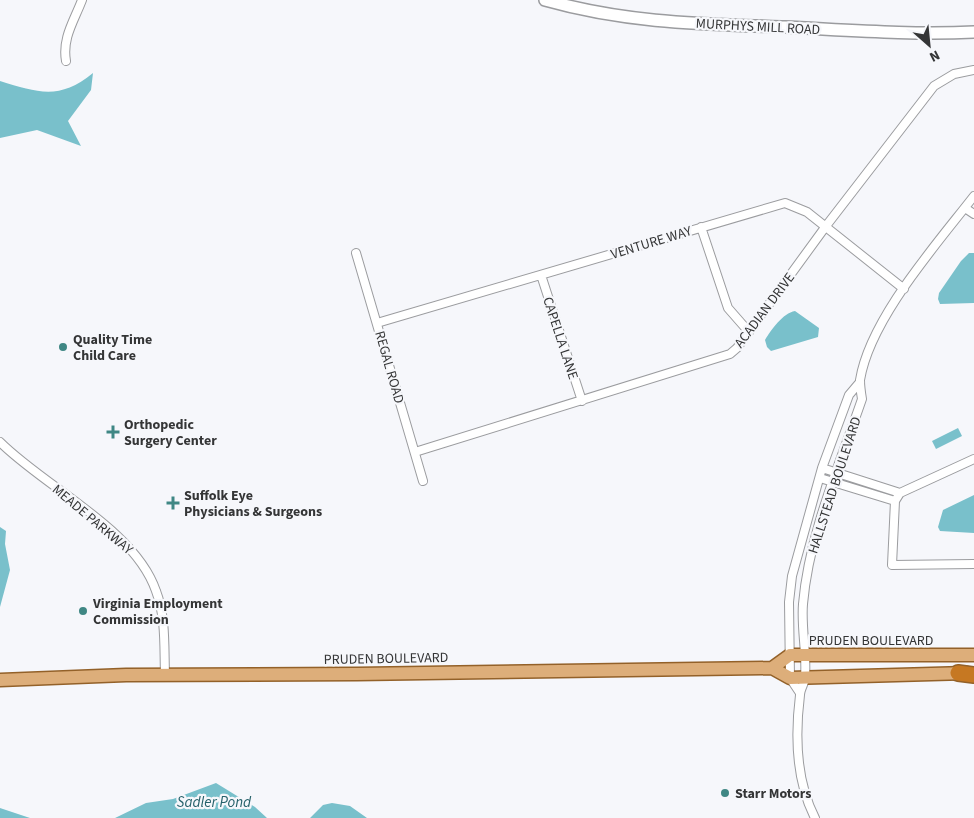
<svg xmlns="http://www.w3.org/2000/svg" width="974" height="818" font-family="'Source Sans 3',sans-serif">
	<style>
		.water { fill: #79c0cb }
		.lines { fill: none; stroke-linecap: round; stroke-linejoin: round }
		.street-casing { stroke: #9b9c9f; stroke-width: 10 }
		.secondary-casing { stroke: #9b9c9f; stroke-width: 14 }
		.primary-casing { stroke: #936129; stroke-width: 15 }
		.highway-casing { stroke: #936129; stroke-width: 18 }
		.street { stroke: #fff; stroke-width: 8 }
		.secondary { stroke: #fff; stroke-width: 11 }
		.primary { stroke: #ddae7a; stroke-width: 12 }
		.highway { stroke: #c67822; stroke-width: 15 }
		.poi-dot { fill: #3f8784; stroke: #f6f7fb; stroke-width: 2 }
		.labels { text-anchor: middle; stroke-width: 4.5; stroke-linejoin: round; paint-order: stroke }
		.street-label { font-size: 14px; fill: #343536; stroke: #f6f7fb }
		.poi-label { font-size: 14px; font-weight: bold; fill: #343536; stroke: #f6f7fb; text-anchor: start }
		.water-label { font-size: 15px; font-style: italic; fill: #26616a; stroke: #f6f7fb }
	</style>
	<rect width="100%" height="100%" fill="#f6f7fb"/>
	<!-- water -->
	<path class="water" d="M 93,73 L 91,90 L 68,121 L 81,146 L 37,130 L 0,138 L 0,81 C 39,93 60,100 93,73 Z
		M 969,253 L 974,253 L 974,303 L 940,304 L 938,299 L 939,293 L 961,261 Z
		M 795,311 L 819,328 L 818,337 L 771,351 L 767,347 L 765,340 C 771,330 783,313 795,311 Z
		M 958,428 L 962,436 L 936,449 L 932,441 Z
		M 974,495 L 974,533 L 940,531 L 938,527 L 943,510 Z
		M 0,527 L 6,531 L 5,544 L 10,570 L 0,607 Z
		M 216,783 L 255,807 L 267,818 L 115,818 L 146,803 L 173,799 Z
		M 332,803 L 350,806 L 367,818 L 310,818 L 323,805 Z
		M 0,808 L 30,818 L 0,818 Z"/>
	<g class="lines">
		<!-- street casing -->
		<g class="street-casing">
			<path id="street" d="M 66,61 C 62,38 74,21 82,0
				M 965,208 L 974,214
				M 701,227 L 728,308 L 749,332
				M 356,253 L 423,481
				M 541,275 L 582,401
				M 377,323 L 785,203 L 807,212 L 904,289
				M 0,442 C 46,488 135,529 156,591 C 166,617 164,647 165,674
				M 415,452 L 730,354 L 737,348 L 826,226 L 934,86 L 954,74 L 974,70
				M 974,459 L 900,493 L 895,501 L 892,565 L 974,564
				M 822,468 L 900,493
				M 820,478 L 895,501
				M 800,693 L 790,678 L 789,602 L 792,576 L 822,468 L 849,395 L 860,382
				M 815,818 C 796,781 795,735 800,695 C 800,689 805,683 805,677 C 807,653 801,628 803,604 C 809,534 839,466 862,399 C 861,393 860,386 860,380 C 870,319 936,245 974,196"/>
		</g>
		<!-- secondary casing -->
		<g class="secondary-casing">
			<path id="secondary" d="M 545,0 C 626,23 701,24 785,27 C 848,30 911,35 974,32"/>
		</g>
		<!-- primary casing -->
		<g class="primary-casing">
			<path id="primary" d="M 772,668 L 790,655 L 974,655
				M 0,680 L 126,675 L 357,674 L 772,668 L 790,678 L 967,673"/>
		</g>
		<!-- highway casing -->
		<g class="highway-casing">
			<path id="highway" d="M 958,673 L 974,675"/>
		</g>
		<!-- street -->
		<use href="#street" class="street"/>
		<!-- secondary -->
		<use href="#secondary" class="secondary"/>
		<!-- primary -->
		<use href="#primary" class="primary"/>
		<!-- highway -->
		<use href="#highway" class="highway"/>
	</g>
	<!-- markers -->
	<g class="poi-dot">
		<circle cx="63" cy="347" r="5"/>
		<path d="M110.5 424.5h5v5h5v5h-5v5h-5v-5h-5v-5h5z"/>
		<path d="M170.5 495.5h5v5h5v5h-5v5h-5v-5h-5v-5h5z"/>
		<circle cx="83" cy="611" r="5"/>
		<circle cx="725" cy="793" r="5"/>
	</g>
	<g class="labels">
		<!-- street labels -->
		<g class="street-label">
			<text transform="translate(758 26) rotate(3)" y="5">MURPHYS MILL ROAD</text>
			<text transform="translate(651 242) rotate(-17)" y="5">VENTURE WAY</text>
			<text transform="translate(764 310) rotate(-53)" y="5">ACADIAN DRIVE</text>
			<text transform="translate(561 338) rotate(72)" y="5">CAPELLA LANE</text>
			<text transform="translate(390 367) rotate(74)" y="5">REGAL ROAD</text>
			<text transform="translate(834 485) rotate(-72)" y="5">HALLSTEAD BOULEVARD</text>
			<text transform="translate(93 519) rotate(40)" y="5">MEADE PARKWAY</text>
			<text x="871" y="645">PRUDEN BOULEVARD</text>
			<text transform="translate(386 658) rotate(-1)" y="5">PRUDEN BOULEVARD</text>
		</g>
		<!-- poi labels -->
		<g class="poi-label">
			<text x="73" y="344">Quality Time<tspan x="73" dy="16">Child Care</tspan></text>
			<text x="124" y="429">Orthopedic<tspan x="124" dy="16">Surgery Center</tspan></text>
			<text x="184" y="500">Suffolk Eye<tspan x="184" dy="16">Physicians &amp; Surgeons</tspan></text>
			<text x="93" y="608">Virginia Employment<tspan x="93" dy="16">Commission</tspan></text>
			<text x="735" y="798">Starr Motors</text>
		</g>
		<!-- water labels -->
		<g class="water-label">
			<text x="214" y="807">Sadler Pond</text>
		</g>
	</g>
	<!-- north arrow -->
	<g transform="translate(929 45) rotate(153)" stroke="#f6f7fb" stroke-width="4" paint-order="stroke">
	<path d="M0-4L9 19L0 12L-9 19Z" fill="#343536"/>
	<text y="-8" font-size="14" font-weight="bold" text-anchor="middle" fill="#343536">N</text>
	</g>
</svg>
